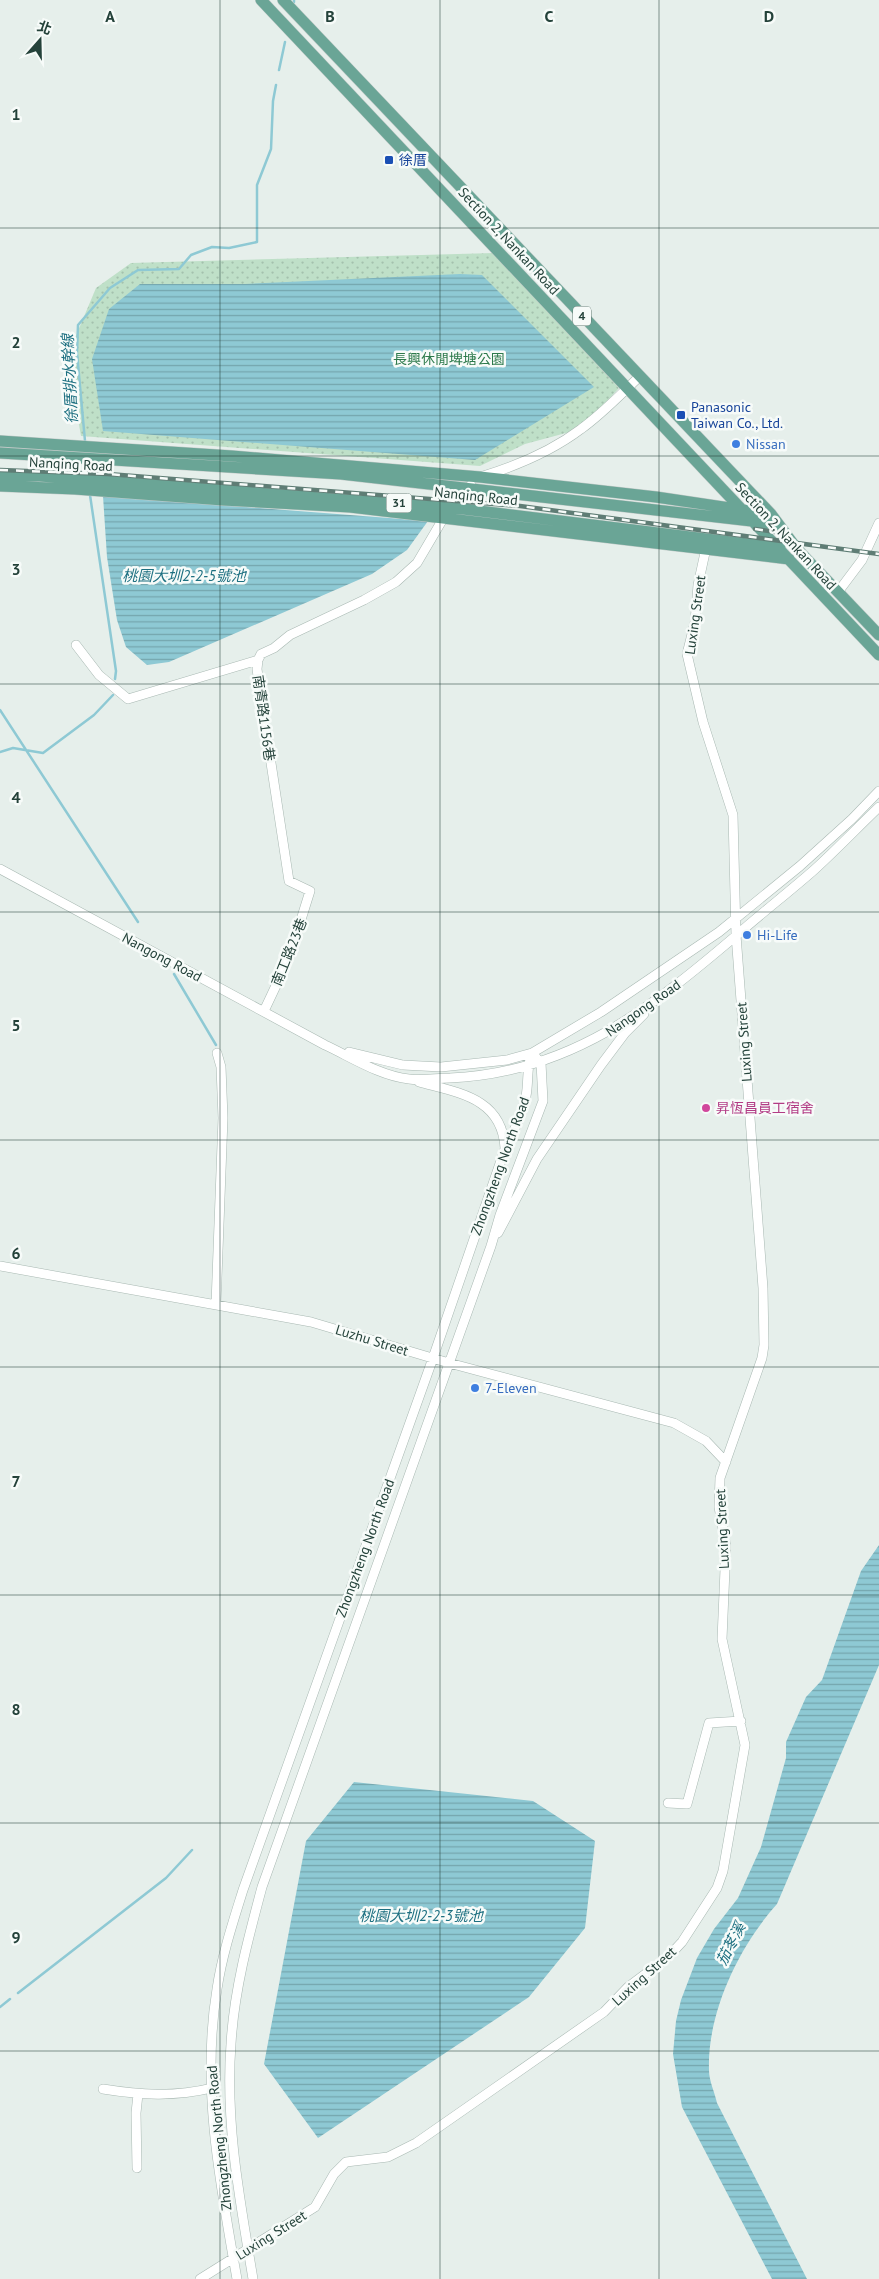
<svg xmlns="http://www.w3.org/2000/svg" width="879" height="2279" font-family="'PT Sans','Noto Sans TC',sans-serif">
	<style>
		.grass { fill: url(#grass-dots) }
		.water { fill: url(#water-rules) }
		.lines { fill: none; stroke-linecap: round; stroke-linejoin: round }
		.stream { stroke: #8ec9d4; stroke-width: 2.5 }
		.minor-casing { stroke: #a8b8b2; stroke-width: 10 }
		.major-casing { stroke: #c2cac8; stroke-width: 12 }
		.minor { stroke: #fff; stroke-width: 9 }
		.major { stroke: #6aa596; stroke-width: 11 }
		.rail-casing { stroke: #5f7d75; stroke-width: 4.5 }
		.rail { stroke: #f7fbf9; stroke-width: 2.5; stroke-dasharray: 8; stroke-linecap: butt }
		.grid { fill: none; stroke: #24423a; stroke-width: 1; stroke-opacity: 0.55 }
		.transit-dot { fill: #1a4fb4; stroke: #f7fbf9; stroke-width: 2 }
		.shop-dot { fill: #3f7fe0; stroke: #f7fbf9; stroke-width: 2 }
		.hotel-dot { fill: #d1479c; stroke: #f7fbf9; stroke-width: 2 }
		.labels { text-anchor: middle; stroke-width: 5; stroke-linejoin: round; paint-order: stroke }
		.shield { fill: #f7fbf9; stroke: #637a73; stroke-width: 1 }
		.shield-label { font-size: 12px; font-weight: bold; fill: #24423a }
		.transit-label { font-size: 14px; fill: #164399; stroke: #f7fbf9; text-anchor: start }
		.street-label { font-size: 14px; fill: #24423a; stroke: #f7fbf9 }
		.park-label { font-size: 14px; fill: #2d7a4b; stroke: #f7fbf9 }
		.shop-label { font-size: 14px; fill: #366cbe; stroke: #f7fbf9; text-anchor: start }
		.hotel-label { font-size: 14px; fill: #b23c85; stroke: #f7fbf9; text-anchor: start }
		.water-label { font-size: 15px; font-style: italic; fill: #1c6f80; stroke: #f7fbf9 }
		.grid-label { font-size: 16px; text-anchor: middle; font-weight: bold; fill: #24423a; stroke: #f7fbf9; stroke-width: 5; stroke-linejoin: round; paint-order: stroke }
	</style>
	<defs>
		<pattern id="grass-dots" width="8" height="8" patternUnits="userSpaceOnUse" patternTransform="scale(1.25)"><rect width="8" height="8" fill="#bfe0c8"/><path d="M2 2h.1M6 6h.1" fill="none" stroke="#a4c1ad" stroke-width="1.8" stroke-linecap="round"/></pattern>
		<pattern id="water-rules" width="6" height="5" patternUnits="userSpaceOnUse" patternTransform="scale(1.25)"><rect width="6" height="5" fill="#8ec9d4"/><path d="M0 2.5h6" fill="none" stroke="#74a5ad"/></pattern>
	</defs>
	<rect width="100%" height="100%" fill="#e6efeb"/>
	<!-- grass -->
	<path class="grass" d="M 494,253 L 619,388 L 581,429 L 525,444 L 480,466 L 81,436 L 67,357 L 96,288 L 131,263 Z"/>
	<!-- water -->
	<path class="water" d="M 460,274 L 482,275 L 594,387 L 475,460 L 103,431 L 92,359 L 109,309 L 140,284 L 245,284 Z
		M 103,496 L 428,521 L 407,550 L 372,574 L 169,662 L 147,665 L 126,647 L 117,620 L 107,557 Z
		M 879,1545 L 879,1665 L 777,1904 C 739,1946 707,2013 709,2070 C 709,2081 715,2093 717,2103 L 807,2279 L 772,2279 L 682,2107 L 673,2054 L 676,2021 L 681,2000 L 697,1958 L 714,1929 L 738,1898 L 761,1847 L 786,1758 L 786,1742 L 806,1697 L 822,1680 L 861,1571 Z
		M 354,1782 L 533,1801 L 595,1841 L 585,1928 L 529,1997 L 318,2138 L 264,2064 L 306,1841 Z"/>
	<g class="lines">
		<!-- stream -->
		<path class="stream" d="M 294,2 L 294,0
			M 279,70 L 285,42
			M 85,441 L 77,353 L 78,325 L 110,288 L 138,270 L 179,269 L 191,255 L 212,247 L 229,248 L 257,242 L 257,185 L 271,149 L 273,101 L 276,85
			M 87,462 L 88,475
			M 90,495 L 116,671 L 115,679
			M 0,710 L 138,922
			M 0,752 L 13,748 L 43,753 L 94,715 L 113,695
			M 174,974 L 216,1045
			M 18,1993 L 166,1878 L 192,1850
			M 0,2007 L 10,1999"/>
		<!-- minor casing -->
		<g class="minor-casing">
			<path id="minor" d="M 483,476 C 516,466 553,450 581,429 C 602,414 620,395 639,377
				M 838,592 L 862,560 L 879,523
				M 76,645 L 99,675 L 128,699 L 258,660
				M 0,869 L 325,1045 C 351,1057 380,1076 409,1079 C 422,1081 437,1078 450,1078 C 570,1073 651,1008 738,934 C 763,912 789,892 814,870 C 836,850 857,828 879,807
				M 264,1011 L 289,958 L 310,891 L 289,881 L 260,691 L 257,669 L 258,660 L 261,654 L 274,648 L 290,635 L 364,600 L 396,582 L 417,563 L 450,507 L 471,485
				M 349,1052 L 403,1065 L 441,1067 L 507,1060 L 532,1053 L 601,1012 L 719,932 L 800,866 L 852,819 L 879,791
				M 419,1082 C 459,1093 502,1098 505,1148
				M 498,1233 L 537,1159 L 601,1065 L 625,1033 L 644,1014
				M 0,1266 L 311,1322 L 449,1363 L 674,1423 L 706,1441 L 726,1462
				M 216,1304 L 223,1118 L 221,1067 L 217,1053
				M 668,1803 L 687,1804 L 709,1723 L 741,1721
				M 103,2089 C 140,2095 175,2097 212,2088
				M 137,2168 L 136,2113 L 138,2094
				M 200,2279 L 315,2207 L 334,2174 L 346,2162 L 388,2157 L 416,2143 L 604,2012 L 628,1987 L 668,1957 L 682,1942 L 717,1888 L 723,1871 L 745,1745 L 722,1639 L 726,1546 L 719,1507 L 720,1478 L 762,1358 L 764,1345 L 763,1288 L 736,935 L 733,815 L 703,722 L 687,654 L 695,622 L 698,585 L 706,548
				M 237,2279 C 220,2184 201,2085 217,1989 C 222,1955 233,1922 243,1890 L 433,1358 L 505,1149 C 514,1132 522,1114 526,1096 C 529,1081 526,1067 532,1053 L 541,1063 L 543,1101 L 500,1215 L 491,1246 L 262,1887 C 248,1939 234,1991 231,2044 C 225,2123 240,2201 253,2279"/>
		</g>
		<!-- major casing -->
		<g class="major-casing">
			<path id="major" d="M 261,0 L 879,655
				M 283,0 L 771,514 L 797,549 L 879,635
				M 0,441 L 232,456 L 480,477 L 656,497 L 771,514
				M 0,453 L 341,474 L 778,524
				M 0,476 L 40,476 L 463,509 L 780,548
				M 0,486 L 75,489 L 223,500 L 350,507 L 789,559"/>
		</g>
		<!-- minor -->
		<use href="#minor" class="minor"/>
		<!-- major -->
		<use href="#major" class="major"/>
		<!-- rail casing -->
		<g class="rail-casing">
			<path id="rail" d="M 0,470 L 108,474 L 520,506 L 879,554
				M 755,529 L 789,534"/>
		</g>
		<!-- rail -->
		<use href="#rail" class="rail"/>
	</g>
	<!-- grid -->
	<path class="grid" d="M 220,0 L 220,2279M 440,0 L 440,2279M 659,0 L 659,2279M 0,228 L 879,228M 0,456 L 879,456M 0,684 L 879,684M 0,912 L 879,912M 0,1140 L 879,1140M 0,1367 L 879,1367M 0,1595 L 879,1595M 0,1823 L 879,1823M 0,2051 L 879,2051"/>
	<!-- markers -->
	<g class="transit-dot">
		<rect x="384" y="155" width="10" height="10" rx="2.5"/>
		<rect x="676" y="410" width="10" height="10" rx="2.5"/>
	</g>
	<g class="shop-dot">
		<circle cx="736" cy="444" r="5"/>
		<circle cx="747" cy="935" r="5"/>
		<circle cx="475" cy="1388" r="5"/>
	</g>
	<circle class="hotel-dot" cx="706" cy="1108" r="5"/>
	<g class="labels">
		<!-- shield labels -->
		<g class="shield">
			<rect x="573" y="306.5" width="18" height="19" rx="4"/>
			<rect x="386.5" y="493.5" width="25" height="19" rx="4"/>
		</g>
		<g class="shield-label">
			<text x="582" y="320">4</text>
			<text x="399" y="507">31</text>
		</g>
		<!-- transit labels -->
		<g class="transit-label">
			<text x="399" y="165">徐厝</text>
			<text x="691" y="412">Panasonic<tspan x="691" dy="16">Taiwan Co., Ltd.</tspan></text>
		</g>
		<!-- street labels -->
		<g class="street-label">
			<text transform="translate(509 241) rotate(47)" y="5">Section 2, Nankan Road</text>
			<text transform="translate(71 464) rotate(3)" y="5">Nanqing Road</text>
			<text transform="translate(476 496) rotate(6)" y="5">Nanqing Road</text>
			<text transform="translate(786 536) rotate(47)" y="5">Section 2, Nankan Road</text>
			<text transform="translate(695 615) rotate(-82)" y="5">Luxing Street</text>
			<text transform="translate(264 718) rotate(82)" y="5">南青路1156巷</text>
			<text transform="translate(289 952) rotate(-68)" y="5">南工路23巷</text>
			<text transform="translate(162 957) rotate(28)" y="5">Nangong Road</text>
			<text transform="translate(643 1008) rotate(-35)" y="5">Nangong Road</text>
			<text transform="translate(744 1042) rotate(-94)" y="5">Luxing Street</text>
			<text transform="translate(500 1166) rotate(-70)" y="5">Zhongzheng North Road</text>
			<text transform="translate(372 1340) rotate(17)" y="5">Luzhu Street</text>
			<text transform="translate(722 1529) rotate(-93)" y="5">Luxing Street</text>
			<text transform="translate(365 1548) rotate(-70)" y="5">Zhongzheng North Road</text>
			<text transform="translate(644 1976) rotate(-42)" y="5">Luxing Street</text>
			<text transform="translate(219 2138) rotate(-96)" y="5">Zhongzheng North Road</text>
			<text transform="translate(271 2235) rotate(-32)" y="5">Luxing Street</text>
		</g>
		<!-- park labels -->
		<g class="park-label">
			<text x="449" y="364">長興休閒埤塘公園</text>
		</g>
		<!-- shop labels -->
		<g class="shop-label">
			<text x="746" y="449">Nissan</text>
			<text x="757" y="940">Hi-Life</text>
			<text x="485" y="1393">7-Eleven</text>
		</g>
		<!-- hotel labels -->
		<g class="hotel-label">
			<text x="716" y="1113">昇恆昌員工宿舍</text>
		</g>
		<!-- water labels -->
		<g class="water-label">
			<text transform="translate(70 379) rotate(-93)" y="5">徐厝排水幹線</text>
			<text x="184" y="581">桃園大圳2-2-5號池</text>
			<text x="421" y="1921">桃園大圳2-2-3號池</text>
			<text transform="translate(731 1944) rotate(-63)" y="5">茄苳溪</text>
		</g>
	</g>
	<g class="grid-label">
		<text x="110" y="22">A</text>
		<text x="330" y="22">B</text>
		<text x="549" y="22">C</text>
		<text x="769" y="22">D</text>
		<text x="16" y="120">1</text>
		<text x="16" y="348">2</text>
		<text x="16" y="575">3</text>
		<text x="16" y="803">4</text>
		<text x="16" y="1031">5</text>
		<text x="16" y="1259">6</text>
		<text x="16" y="1487">7</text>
		<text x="16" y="1715">8</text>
		<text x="16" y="1943">9</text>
	</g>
	<!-- north arrow -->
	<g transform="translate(40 40) rotate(20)" stroke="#f7fbf9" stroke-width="4" paint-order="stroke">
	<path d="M0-4L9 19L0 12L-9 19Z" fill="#24423a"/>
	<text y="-8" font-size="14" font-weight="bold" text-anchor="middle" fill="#24423a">北</text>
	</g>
</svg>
